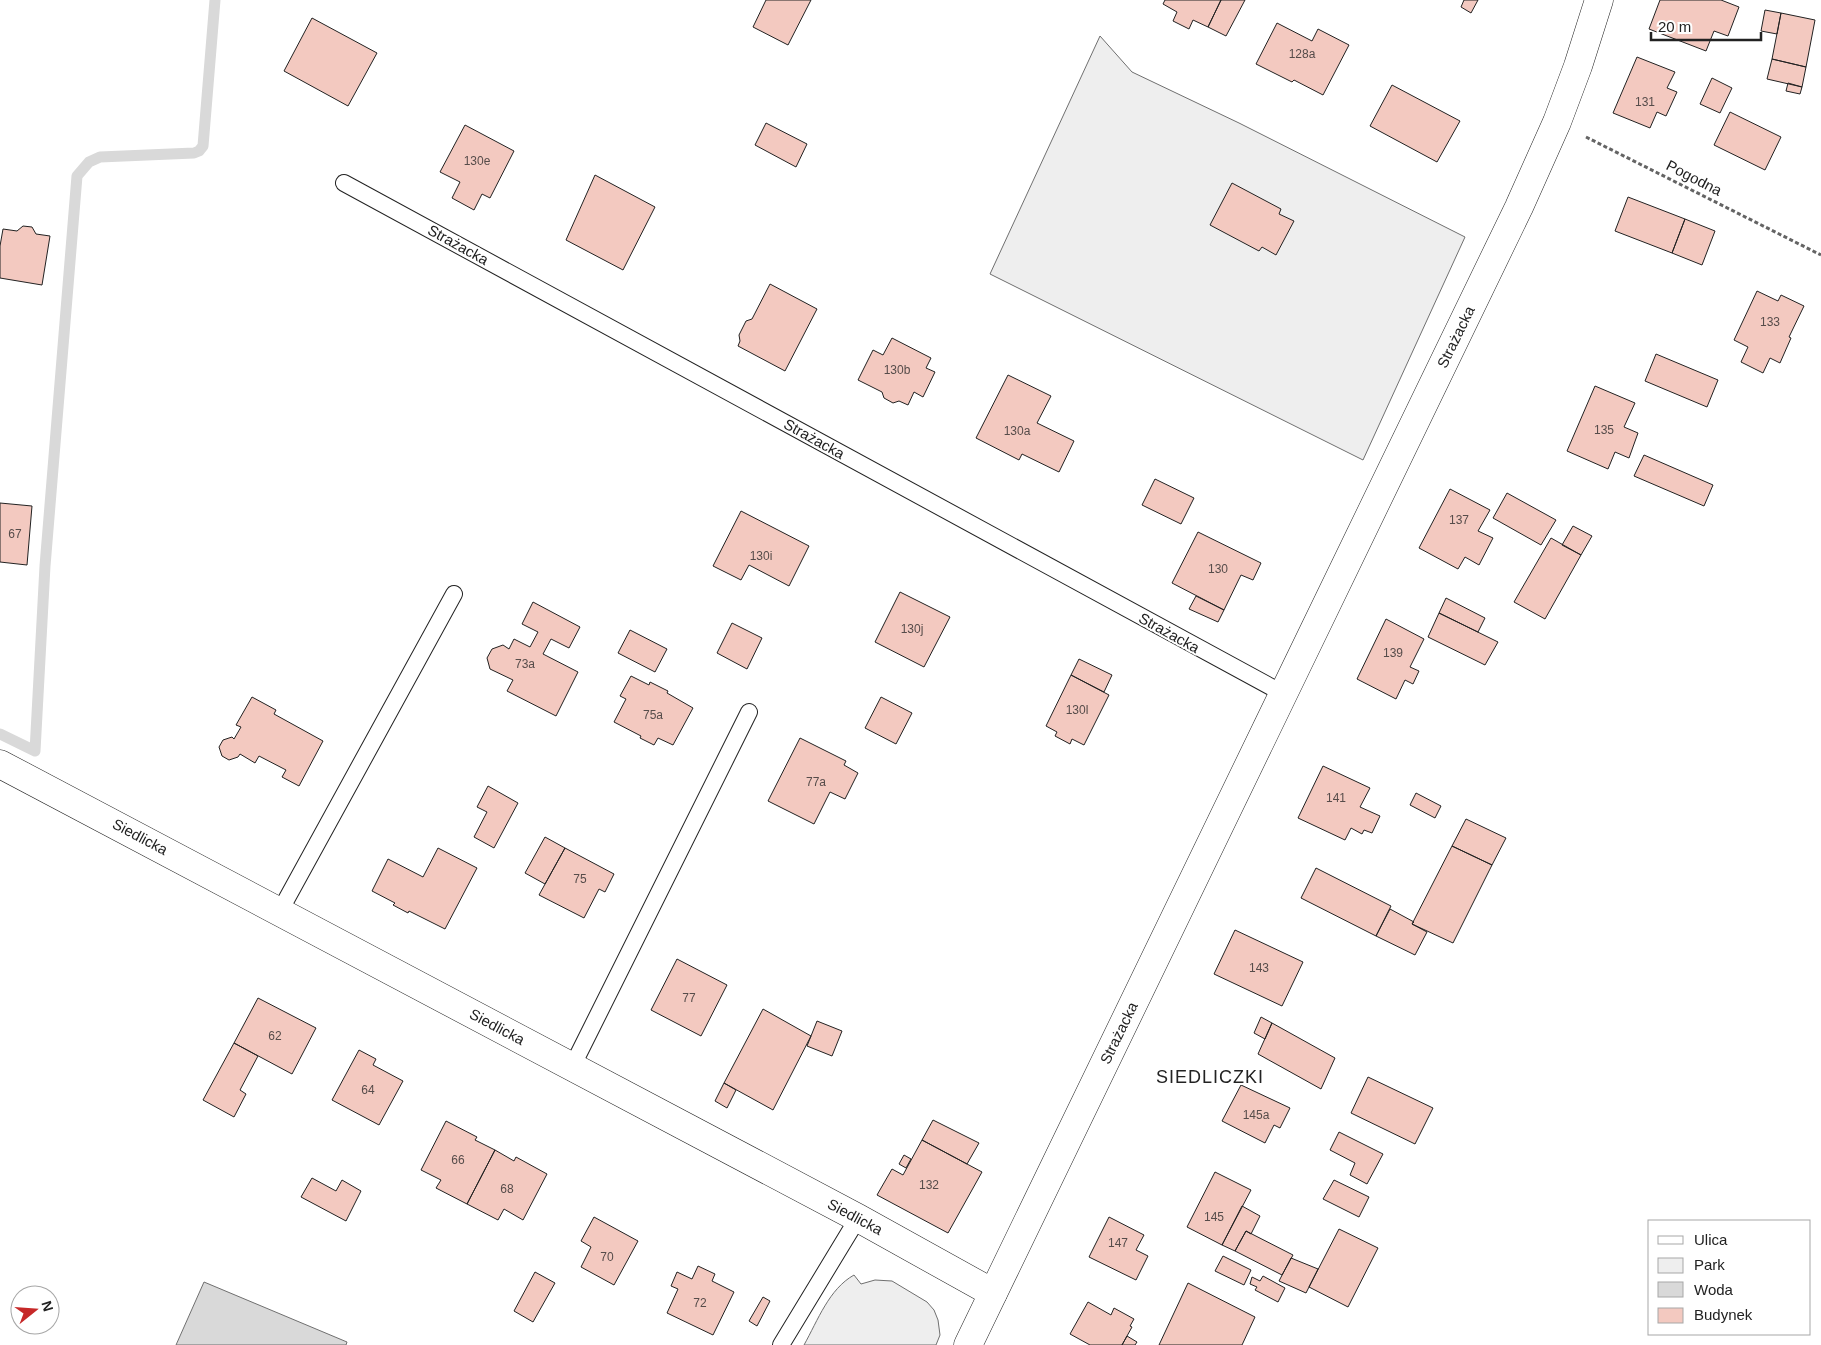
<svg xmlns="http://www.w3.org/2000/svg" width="1821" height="1345" font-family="Arial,sans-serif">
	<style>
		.green { fill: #eee; stroke: #6f6f6f }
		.water { fill: #d9d9d9; stroke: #6f6f6f }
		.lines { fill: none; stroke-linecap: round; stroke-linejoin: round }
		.stream { stroke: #d9d9d9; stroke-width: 11 }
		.building { fill: #f3c9c0; stroke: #222 }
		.service-casing { stroke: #222; stroke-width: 18 }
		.minor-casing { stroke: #222; stroke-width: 29 }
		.tertiary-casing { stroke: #222; stroke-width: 29 }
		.path { stroke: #646464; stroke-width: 3; stroke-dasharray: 4 2.5; stroke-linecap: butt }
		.service { stroke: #fff; stroke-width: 16 }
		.minor { stroke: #fff; stroke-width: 28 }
		.tertiary { stroke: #fff; stroke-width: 28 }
		.labels { text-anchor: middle; stroke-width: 4; stroke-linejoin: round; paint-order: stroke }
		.number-label { font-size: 12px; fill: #564c4a }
		.street-label { font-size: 15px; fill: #222; stroke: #fff }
		.quarter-label { font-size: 18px; letter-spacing: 1px; fill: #222; stroke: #fff }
	</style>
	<rect width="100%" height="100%" fill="#fff"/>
	<!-- green -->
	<path class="green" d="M 1100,36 L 1132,72 L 1239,123 L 1465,237 L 1363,460 L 990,274 Z
		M 854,1275 L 861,1284 L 875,1280 L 892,1281 L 927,1302 L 934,1310 L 938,1320 L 940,1335 L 936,1345 L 804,1345 C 818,1320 829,1289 854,1275 Z"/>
	<!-- water -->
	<path class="water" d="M 204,1282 L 347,1342 L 346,1345 L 176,1345 Z"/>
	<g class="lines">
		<!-- stream -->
		<path class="stream" d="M 0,734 L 35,751 L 45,566 L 77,176 L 89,162 L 100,157 L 194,153 L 199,151 L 203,146 L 215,0"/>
	</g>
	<!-- building -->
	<path class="building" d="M 766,0 L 811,0 L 788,45 L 753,27 Z
		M 1165,0 L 1221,0 L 1208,27 L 1193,20 L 1189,29 L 1173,21 L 1177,12 L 1163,4 Z
		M 1221,0 L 1245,0 L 1226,36 L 1208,27 Z
		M 1464,0 L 1478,0 L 1471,13 L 1461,7 Z
		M 1660,0 L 1721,0 L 1739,7 L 1728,36 L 1714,31 L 1706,51 L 1649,29 Z
		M 1765,10 L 1781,13 L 1777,34 L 1761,31 Z
		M 1781,13 L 1815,20 L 1806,67 L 1772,59 Z
		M 312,18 L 377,53 L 348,106 L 284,71 Z
		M 1277,23 L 1312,41 L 1318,29 L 1349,45 L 1323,95 L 1294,80 L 1292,82 L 1256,64 Z
		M 1637,57 L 1675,72 L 1667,88 L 1677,92 L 1666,116 L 1657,112 L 1650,128 L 1613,113 Z
		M 1772,59 L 1806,67 L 1802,87 L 1767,79 Z
		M 1712,78 L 1732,88 L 1720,113 L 1700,104 Z
		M 1788,83 L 1802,87 L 1800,94 L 1786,91 Z
		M 1392,85 L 1460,121 L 1437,162 L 1370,126 Z
		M 1730,112 L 1781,137 L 1765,170 L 1714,145 Z
		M 766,123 L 807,144 L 796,167 L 755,145 Z
		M 465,125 L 514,151 L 490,198 L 482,194 L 474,210 L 452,198 L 460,182 L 440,172 Z
		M 595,175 L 655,207 L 623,270 L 566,240 Z
		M 1232,183 L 1281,209 L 1279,214 L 1294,221 L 1276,255 L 1262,247 L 1259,251 L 1210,225 Z
		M 1628,197 L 1685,219 L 1672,253 L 1615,231 Z
		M 1685,219 L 1715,231 L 1702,265 L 1672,253 Z
		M 23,226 L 32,227 L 36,234 L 50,236 L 42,285 L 0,278 L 0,246 L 3,229 L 17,231 Z
		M 770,284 L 817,309 L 785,371 L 738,346 L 740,341 L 739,335 L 746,321 L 752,319 Z
		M 1757,291 L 1778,301 L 1781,295 L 1804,306 L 1789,337 L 1791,338 L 1780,363 L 1770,358 L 1763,373 L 1741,362 L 1748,347 L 1734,340 Z
		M 892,338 L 931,358 L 926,368 L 935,372 L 923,397 L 914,392 L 908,405 L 899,401 L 893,403 L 884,398 L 882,392 L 858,380 L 873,350 L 883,355 Z
		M 1656,354 L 1718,380 L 1707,407 L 1645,381 Z
		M 1008,375 L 1051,396 L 1037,423 L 1074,441 L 1059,472 L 1022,454 L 1019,460 L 976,438 Z
		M 1595,386 L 1635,403 L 1624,427 L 1638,433 L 1629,458 L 1615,452 L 1608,469 L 1567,451 Z
		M 1644,455 L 1713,485 L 1704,506 L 1634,476 Z
		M 1155,479 L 1194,498 L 1181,524 L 1142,505 Z
		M 1450,489 L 1490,510 L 1478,531 L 1493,538 L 1479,565 L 1465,557 L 1458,569 L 1419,548 Z
		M 1507,493 L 1556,520 L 1541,545 L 1493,518 Z
		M 0,503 L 32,506 L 27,565 L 0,562 Z
		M 741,511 L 809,546 L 789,586 L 749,565 L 741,580 L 713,566 Z
		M 1573,526 L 1592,536 L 1581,555 L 1562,545 Z
		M 1198,532 L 1261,563 L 1253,580 L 1241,575 L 1224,610 L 1172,583 Z
		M 1551,538 L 1581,555 L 1545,619 L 1514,602 Z
		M 900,592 L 950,617 L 924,667 L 875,642 Z
		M 1196,596 L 1224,610 L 1218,622 L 1189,609 Z
		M 1446,598 L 1485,618 L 1478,632 L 1439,613 Z
		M 533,602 L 580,627 L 569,648 L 551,639 L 543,654 L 578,672 L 556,716 L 507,691 L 513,680 L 490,669 L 487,658 L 492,649 L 503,645 L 509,649 L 514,639 L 530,647 L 538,632 L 522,624 Z
		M 1439,613 L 1498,642 L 1485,665 L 1428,637 Z
		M 1386,619 L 1424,639 L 1410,667 L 1419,671 L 1413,684 L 1405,680 L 1396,699 L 1357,679 Z
		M 732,623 L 762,638 L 747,669 L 717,653 Z
		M 630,630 L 667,649 L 655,672 L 618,653 Z
		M 1079,659 L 1112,675 L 1104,692 L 1071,675 Z
		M 1071,675 L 1109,695 L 1084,745 L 1072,739 L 1070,744 L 1055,736 L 1057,732 L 1046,726 Z
		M 631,676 L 649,685 L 650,682 L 668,691 L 667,693 L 693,708 L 673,745 L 658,738 L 654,745 L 640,738 L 641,736 L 614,722 L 626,699 L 620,696 Z
		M 252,697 L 276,710 L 274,714 L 323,741 L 299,786 L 282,777 L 286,770 L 259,756 L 255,763 L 240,754 L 238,757 L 229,760 L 222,756 L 219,747 L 223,740 L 232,737 L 234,739 L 241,727 L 236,725 Z
		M 881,697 L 912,713 L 896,744 L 865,728 Z
		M 800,738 L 846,761 L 844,765 L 858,773 L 845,799 L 830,792 L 814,824 L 768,801 Z
		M 1323,766 L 1370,788 L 1360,807 L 1380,816 L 1372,833 L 1364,830 L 1362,834 L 1351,828 L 1345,840 L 1298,818 Z
		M 488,786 L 518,803 L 494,848 L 474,837 L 487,812 L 477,807 Z
		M 1416,793 L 1441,806 L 1435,818 L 1410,805 Z
		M 1466,819 L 1506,838 L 1492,865 L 1452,846 Z
		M 545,837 L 565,848 L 545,884 L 525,873 Z
		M 1452,846 L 1492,865 L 1453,943 L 1412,924 Z
		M 438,848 L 477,868 L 445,929 L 409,911 L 408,913 L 393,905 L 395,903 L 372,891 L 388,859 L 423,877 Z
		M 565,848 L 614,874 L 605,892 L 599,889 L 584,918 L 539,895 Z
		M 1316,868 L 1391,906 L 1376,936 L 1301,898 Z
		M 1390,909 L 1414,922 L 1412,924 L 1427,932 L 1415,955 L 1376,936 Z
		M 1235,930 L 1303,962 L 1282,1006 L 1214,974 Z
		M 677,959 L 727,985 L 701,1036 L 651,1010 Z
		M 258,998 L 316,1028 L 292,1074 L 234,1043 Z
		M 763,1009 L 811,1036 L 773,1110 L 724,1083 Z
		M 1261,1017 L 1272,1023 L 1265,1039 L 1254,1033 Z
		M 817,1021 L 842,1031 L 832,1056 L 807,1046 Z
		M 1272,1023 L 1335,1058 L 1321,1089 L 1258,1054 Z
		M 234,1043 L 258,1056 L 240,1090 L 246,1094 L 234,1117 L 203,1100 Z
		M 359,1050 L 376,1059 L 373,1065 L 403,1081 L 379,1125 L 332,1100 Z
		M 1368,1077 L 1433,1108 L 1415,1144 L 1351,1113 Z
		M 724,1083 L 736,1090 L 727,1108 L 715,1101 Z
		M 1241,1085 L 1290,1108 L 1280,1128 L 1274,1125 L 1265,1143 L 1222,1121 Z
		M 933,1120 L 979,1143 L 967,1164 L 922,1140 Z
		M 446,1121 L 477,1137 L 475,1140 L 495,1150 L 467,1204 L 436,1188 L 441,1180 L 421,1170 Z
		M 1339,1132 L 1383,1154 L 1367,1184 L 1350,1175 L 1355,1163 L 1330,1150 Z
		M 922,1140 L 982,1172 L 948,1233 L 877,1195 L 892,1169 L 903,1175 Z
		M 495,1150 L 514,1161 L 516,1157 L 547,1174 L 523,1220 L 504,1209 L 498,1220 L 467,1204 Z
		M 904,1155 L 911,1159 L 906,1168 L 899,1164 Z
		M 1215,1172 L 1251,1190 L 1222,1245 L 1187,1227 Z
		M 312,1178 L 336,1191 L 342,1180 L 361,1191 L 346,1221 L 301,1197 Z
		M 1334,1180 L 1369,1197 L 1359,1217 L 1323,1199 Z
		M 1242,1206 L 1260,1216 L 1251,1234 L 1246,1231 L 1235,1251 L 1222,1245 Z
		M 594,1217 L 638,1241 L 614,1285 L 581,1267 L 591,1247 L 581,1241 Z
		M 1109,1217 L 1144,1235 L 1136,1250 L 1148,1256 L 1136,1280 L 1089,1257 Z
		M 1339,1229 L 1378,1248 L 1348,1307 L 1309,1287 Z
		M 1246,1231 L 1293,1255 L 1282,1275 L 1235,1251 Z
		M 1223,1256 L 1251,1270 L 1244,1285 L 1215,1271 Z
		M 1291,1258 L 1318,1269 L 1306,1293 L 1279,1281 Z
		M 698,1266 L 715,1274 L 712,1281 L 734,1292 L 713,1335 L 667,1313 L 678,1289 L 671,1286 L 677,1272 L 692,1279 Z
		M 535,1272 L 555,1283 L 533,1322 L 514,1311 Z
		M 1263,1276 L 1285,1288 L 1278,1302 L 1255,1290 L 1257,1287 L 1250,1284 L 1252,1277 L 1260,1281 Z
		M 1188,1283 L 1255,1317 L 1242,1345 L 1159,1345 Z
		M 763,1297 L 770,1301 L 757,1326 L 749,1321 Z
		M 1088,1302 L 1111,1315 L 1114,1308 L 1134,1319 L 1130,1326 L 1132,1327 L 1122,1345 L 1090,1345 L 1070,1334 Z
		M 1127,1336 L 1137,1342 L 1135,1345 L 1122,1345 Z"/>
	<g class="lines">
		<!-- service casing -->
		<g class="service-casing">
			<path id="service" d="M 344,183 L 1284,694
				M 280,911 L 454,594
				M 572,1067 L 749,712
				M 781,1345 L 858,1218"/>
		</g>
		<!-- minor casing -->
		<g class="minor-casing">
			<path id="minor" d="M 0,764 L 858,1218 L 993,1293"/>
		</g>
		<!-- tertiary casing -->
		<g class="tertiary-casing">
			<path id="tertiary" d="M 968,1345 L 1519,207 L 1557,122 L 1578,66 L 1599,0"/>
		</g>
		<!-- path -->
		<path class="path" d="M 1586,137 L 1821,255"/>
		<!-- service -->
		<use href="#service" class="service"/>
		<!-- minor -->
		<use href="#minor" class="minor"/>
		<!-- tertiary -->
		<use href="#tertiary" class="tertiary"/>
	</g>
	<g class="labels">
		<!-- number labels -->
		<g class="number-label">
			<text x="1302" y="58">128a</text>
			<text x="1645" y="106">131</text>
			<text x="477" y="165">130e</text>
			<text x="1770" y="326">133</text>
			<text x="897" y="374">130b</text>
			<text x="1604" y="434">135</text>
			<text x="1017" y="435">130a</text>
			<text x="1459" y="524">137</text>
			<text x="15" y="538">67</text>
			<text x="761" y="560">130i</text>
			<text x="1218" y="573">130</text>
			<text x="912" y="633">130j</text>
			<text x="1393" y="657">139</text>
			<text x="525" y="668">73a</text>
			<text x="1077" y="714">130l</text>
			<text x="653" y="719">75a</text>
			<text x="816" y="786">77a</text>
			<text x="1336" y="802">141</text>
			<text x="580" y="883">75</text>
			<text x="1259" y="972">143</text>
			<text x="689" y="1002">77</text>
			<text x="275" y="1040">62</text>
			<text x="368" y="1094">64</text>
			<text x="1256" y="1119">145a</text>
			<text x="458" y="1164">66</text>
			<text x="929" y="1189">132</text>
			<text x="507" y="1193">68</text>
			<text x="1214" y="1221">145</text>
			<text x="1118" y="1247">147</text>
			<text x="607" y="1261">70</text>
			<text x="700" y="1307">72</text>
		</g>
		<!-- street labels -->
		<g class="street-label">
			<text transform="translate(1694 178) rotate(27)" y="5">Pogodna</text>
			<text transform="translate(458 245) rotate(29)" y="5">Strażacka</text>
			<text transform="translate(1456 337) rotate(-64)" y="5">Strażacka</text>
			<text transform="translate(814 439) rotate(29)" y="5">Strażacka</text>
			<text transform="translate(1169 633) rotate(29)" y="5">Strażacka</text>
			<text transform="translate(140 837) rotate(28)" y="5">Siedlicka</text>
			<text transform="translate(497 1027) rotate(28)" y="5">Siedlicka</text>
			<text transform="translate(1119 1033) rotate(-64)" y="5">Strażacka</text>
			<text transform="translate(855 1217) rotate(28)" y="5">Siedlicka</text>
		</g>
		<!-- quarter labels -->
		<g class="quarter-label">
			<text x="1210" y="1083">SIEDLICZKI</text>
		</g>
	</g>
	<!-- legend -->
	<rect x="1648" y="1220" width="162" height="115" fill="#ffffff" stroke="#a7a7a7"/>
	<rect x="1658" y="1236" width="25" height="8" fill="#ffffff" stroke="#a7a7a7"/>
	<text x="1694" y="1245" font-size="15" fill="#222222">Ulica</text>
	<rect x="1658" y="1258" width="25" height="15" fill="#eeeeee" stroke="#a7a7a7"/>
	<text x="1694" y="1270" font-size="15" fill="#222222">Park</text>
	<rect x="1658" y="1282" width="25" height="15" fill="#d9d9d9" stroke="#a7a7a7"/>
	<text x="1694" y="1295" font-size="15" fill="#222222">Woda</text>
	<rect x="1658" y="1308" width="25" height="15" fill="#f3c9c0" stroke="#a7a7a7"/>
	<text x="1694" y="1320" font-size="15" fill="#222222">Budynek</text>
	<!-- north arrow -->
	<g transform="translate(35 1310) rotate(73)"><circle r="24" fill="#ffffff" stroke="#a7a7a7"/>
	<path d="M0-4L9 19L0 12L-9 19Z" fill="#c62828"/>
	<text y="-8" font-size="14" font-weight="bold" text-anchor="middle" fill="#222222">N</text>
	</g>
	<!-- scale -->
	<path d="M1651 32v8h110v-8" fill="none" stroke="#222222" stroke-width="2.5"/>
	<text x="1658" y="32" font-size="15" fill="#222222" stroke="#ffffff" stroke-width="4" paint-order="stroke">20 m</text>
</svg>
